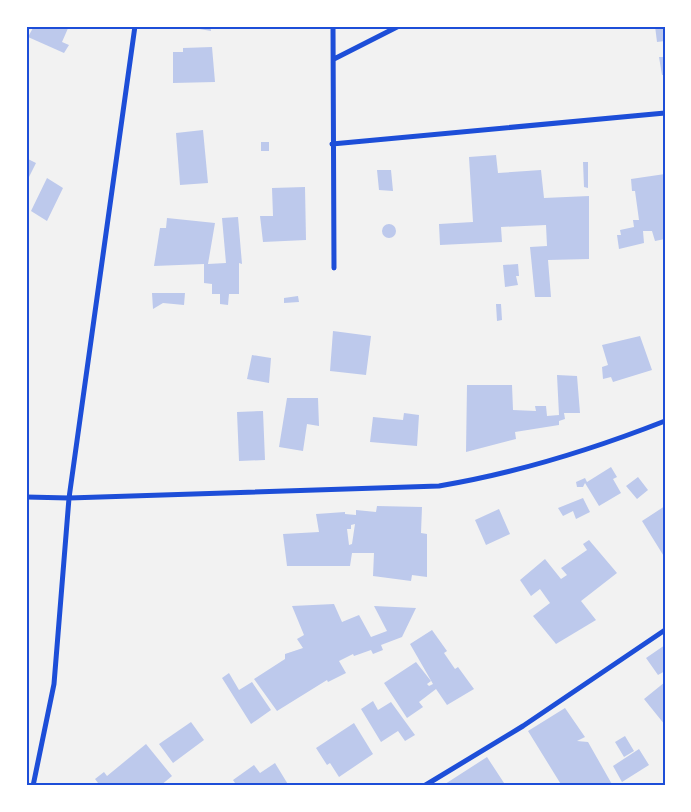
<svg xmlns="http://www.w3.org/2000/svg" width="691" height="812" font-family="Manrope,sans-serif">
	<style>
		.building { fill: #bdc9ec; fill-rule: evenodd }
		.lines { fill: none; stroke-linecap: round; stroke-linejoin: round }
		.minor { stroke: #1d4ed8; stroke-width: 5 }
		.neatline { fill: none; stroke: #1d4ed8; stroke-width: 2 }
	</style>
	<rect width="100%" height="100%" fill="#f2f2f2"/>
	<!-- building -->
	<path class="building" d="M 34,26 L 69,26 L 62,42 L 69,45 L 64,53 L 28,37 Z
		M 188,26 L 210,26 L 211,31 L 188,27 Z
		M 655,26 L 665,26 L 665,41 L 657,42 Z
		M 212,47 L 215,82 L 173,83 L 173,52 L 183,52 L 183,48 Z
		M 659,57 L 665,57 L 665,75 L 662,75 Z
		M 203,130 L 208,183 L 180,185 L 176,133 Z
		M 261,142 L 269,142 L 269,151 L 261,151 Z
		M 496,155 L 498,173 L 541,170 L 544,198 L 589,196 L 589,259 L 548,260 L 551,297 L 535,297 L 530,247 L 547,246 L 546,225 L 501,227 L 502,242 L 440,245 L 439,224 L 473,222 L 469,157 Z
		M 26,158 L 36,163 L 26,183 Z
		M 583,162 L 588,162 L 588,188 L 584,187 Z
		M 377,170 L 391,170 L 393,191 L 379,190 Z
		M 665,174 L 665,239 L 655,241 L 652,231 L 643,231 L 644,243 L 619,249 L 617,235 L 621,235 L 620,230 L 634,227 L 633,220 L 639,220 L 635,191 L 632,191 L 631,179 Z
		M 47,178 L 63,188 L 47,221 L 31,211 Z
		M 305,187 L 306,240 L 263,242 L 260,216 L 273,216 L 272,188 Z
		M 238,217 L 242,264 L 239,263 L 239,294 L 229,294 L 228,305 L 220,304 L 220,294 L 212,294 L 212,284 L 204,283 L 204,264 L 154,266 L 160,228 L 166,228 L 167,218 L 215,223 L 208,264 L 226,263 L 222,218 Z
		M382 231a7 7 0 1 1 14 0a7 7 0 1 1-14 0Z
		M 518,264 L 519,276 L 516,276 L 518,285 L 505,287 L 503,265 Z
		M 152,293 L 185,293 L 184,305 L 163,303 L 153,309 Z
		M 298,296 L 299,302 L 284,303 L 284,298 Z
		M 496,304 L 501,304 L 502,320 L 497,321 Z
		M 333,331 L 371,336 L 366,375 L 330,371 Z
		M 640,336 L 652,370 L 613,382 L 611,377 L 603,379 L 602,367 L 608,365 L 602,345 Z
		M 252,355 L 271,358 L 269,383 L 247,379 Z
		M 557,375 L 577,376 L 580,413 L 564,413 L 565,419 L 559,421 L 559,425 L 515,432 L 516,439 L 466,452 L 467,385 L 512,385 L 513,410 L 536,411 L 535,406 L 546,406 L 547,416 L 559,415 Z
		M 287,398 L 318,398 L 319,426 L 307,424 L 303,451 L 279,447 Z
		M 263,411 L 265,460 L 239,461 L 237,412 Z
		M 404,413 L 419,415 L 417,446 L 370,442 L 373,417 L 403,420 Z
		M 611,467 L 617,477 L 613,479 L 621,493 L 599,506 L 585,483 L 583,487 L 577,487 L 576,482 L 585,478 L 587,482 Z
		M 638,477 L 648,490 L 637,499 L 626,486 Z
		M 583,498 L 590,512 L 576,519 L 573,511 L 563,516 L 558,508 Z
		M 377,506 L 422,507 L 421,533 L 427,534 L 427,577 L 412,575 L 411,581 L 373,576 L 374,553 L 352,553 L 350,566 L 287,566 L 283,534 L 319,532 L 316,514 L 345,512 L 345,514 L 356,515 L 356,510 L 376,512 ZM 355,524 L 352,544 L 349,545 L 347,529 L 351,529 L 351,525 Z
		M 665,506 L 665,558 L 642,521 Z
		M 499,509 L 510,534 L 486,545 L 475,520 Z
		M 589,540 L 617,573 L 581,601 L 596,620 L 556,644 L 533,616 L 550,603 L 540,589 L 531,596 L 520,580 L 545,559 L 561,579 L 567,575 L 561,568 L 587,550 L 583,544 Z
		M 334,604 L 342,622 L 359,615 L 371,637 L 387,631 L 374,606 L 416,608 L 402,637 L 381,645 L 383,650 L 373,654 L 371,650 L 354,656 L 353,654 L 339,661 L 346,673 L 328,682 L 327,680 L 277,711 L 254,679 L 285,659 L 285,654 L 303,648 L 297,639 L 304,635 L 292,606 Z
		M 432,630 L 447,651 L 444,653 L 455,669 L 458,667 L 474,689 L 447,705 L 436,689 L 419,702 L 423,707 L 407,718 L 384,683 L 416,662 L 431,681 L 427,684 L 429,686 L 433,684 L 410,644 Z
		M 665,645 L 665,671 L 658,675 L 646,658 Z
		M 229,673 L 239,690 L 252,682 L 271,710 L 251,724 L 222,678 Z
		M 665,682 L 665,725 L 644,699 Z
		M 373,701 L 378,710 L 391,702 L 415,735 L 405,741 L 398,731 L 381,742 L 361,709 Z
		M 565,708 L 585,737 L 577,741 L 588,742 L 613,786 L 562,786 L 528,731 Z
		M 191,722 L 204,740 L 173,763 L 159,744 Z
		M 354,723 L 373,754 L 339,777 L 330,763 L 327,765 L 316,748 Z
		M 625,736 L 634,751 L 624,757 L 615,742 Z
		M 146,744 L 172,776 L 160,786 L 95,786 L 98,783 L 95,779 L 104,772 L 107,776 Z
		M 639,749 L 649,765 L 622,782 L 613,766 Z
		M 487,757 L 506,786 L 442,786 Z
		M 275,763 L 289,786 L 237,786 L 233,780 L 254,765 L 260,773 Z"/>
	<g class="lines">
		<!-- minor -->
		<path class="minor" d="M 333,26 L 334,268
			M 334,59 L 399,26
			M 332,144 L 665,113
			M 26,497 L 69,498 L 439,486 C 517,473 591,450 665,421
			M 33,786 L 54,684 L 69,498 L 135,26
			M 424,786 L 523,726 L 665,630"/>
	</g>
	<!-- border -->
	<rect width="691" height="812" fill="none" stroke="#ffffff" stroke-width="55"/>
	<rect x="28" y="28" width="636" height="756" class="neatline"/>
</svg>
